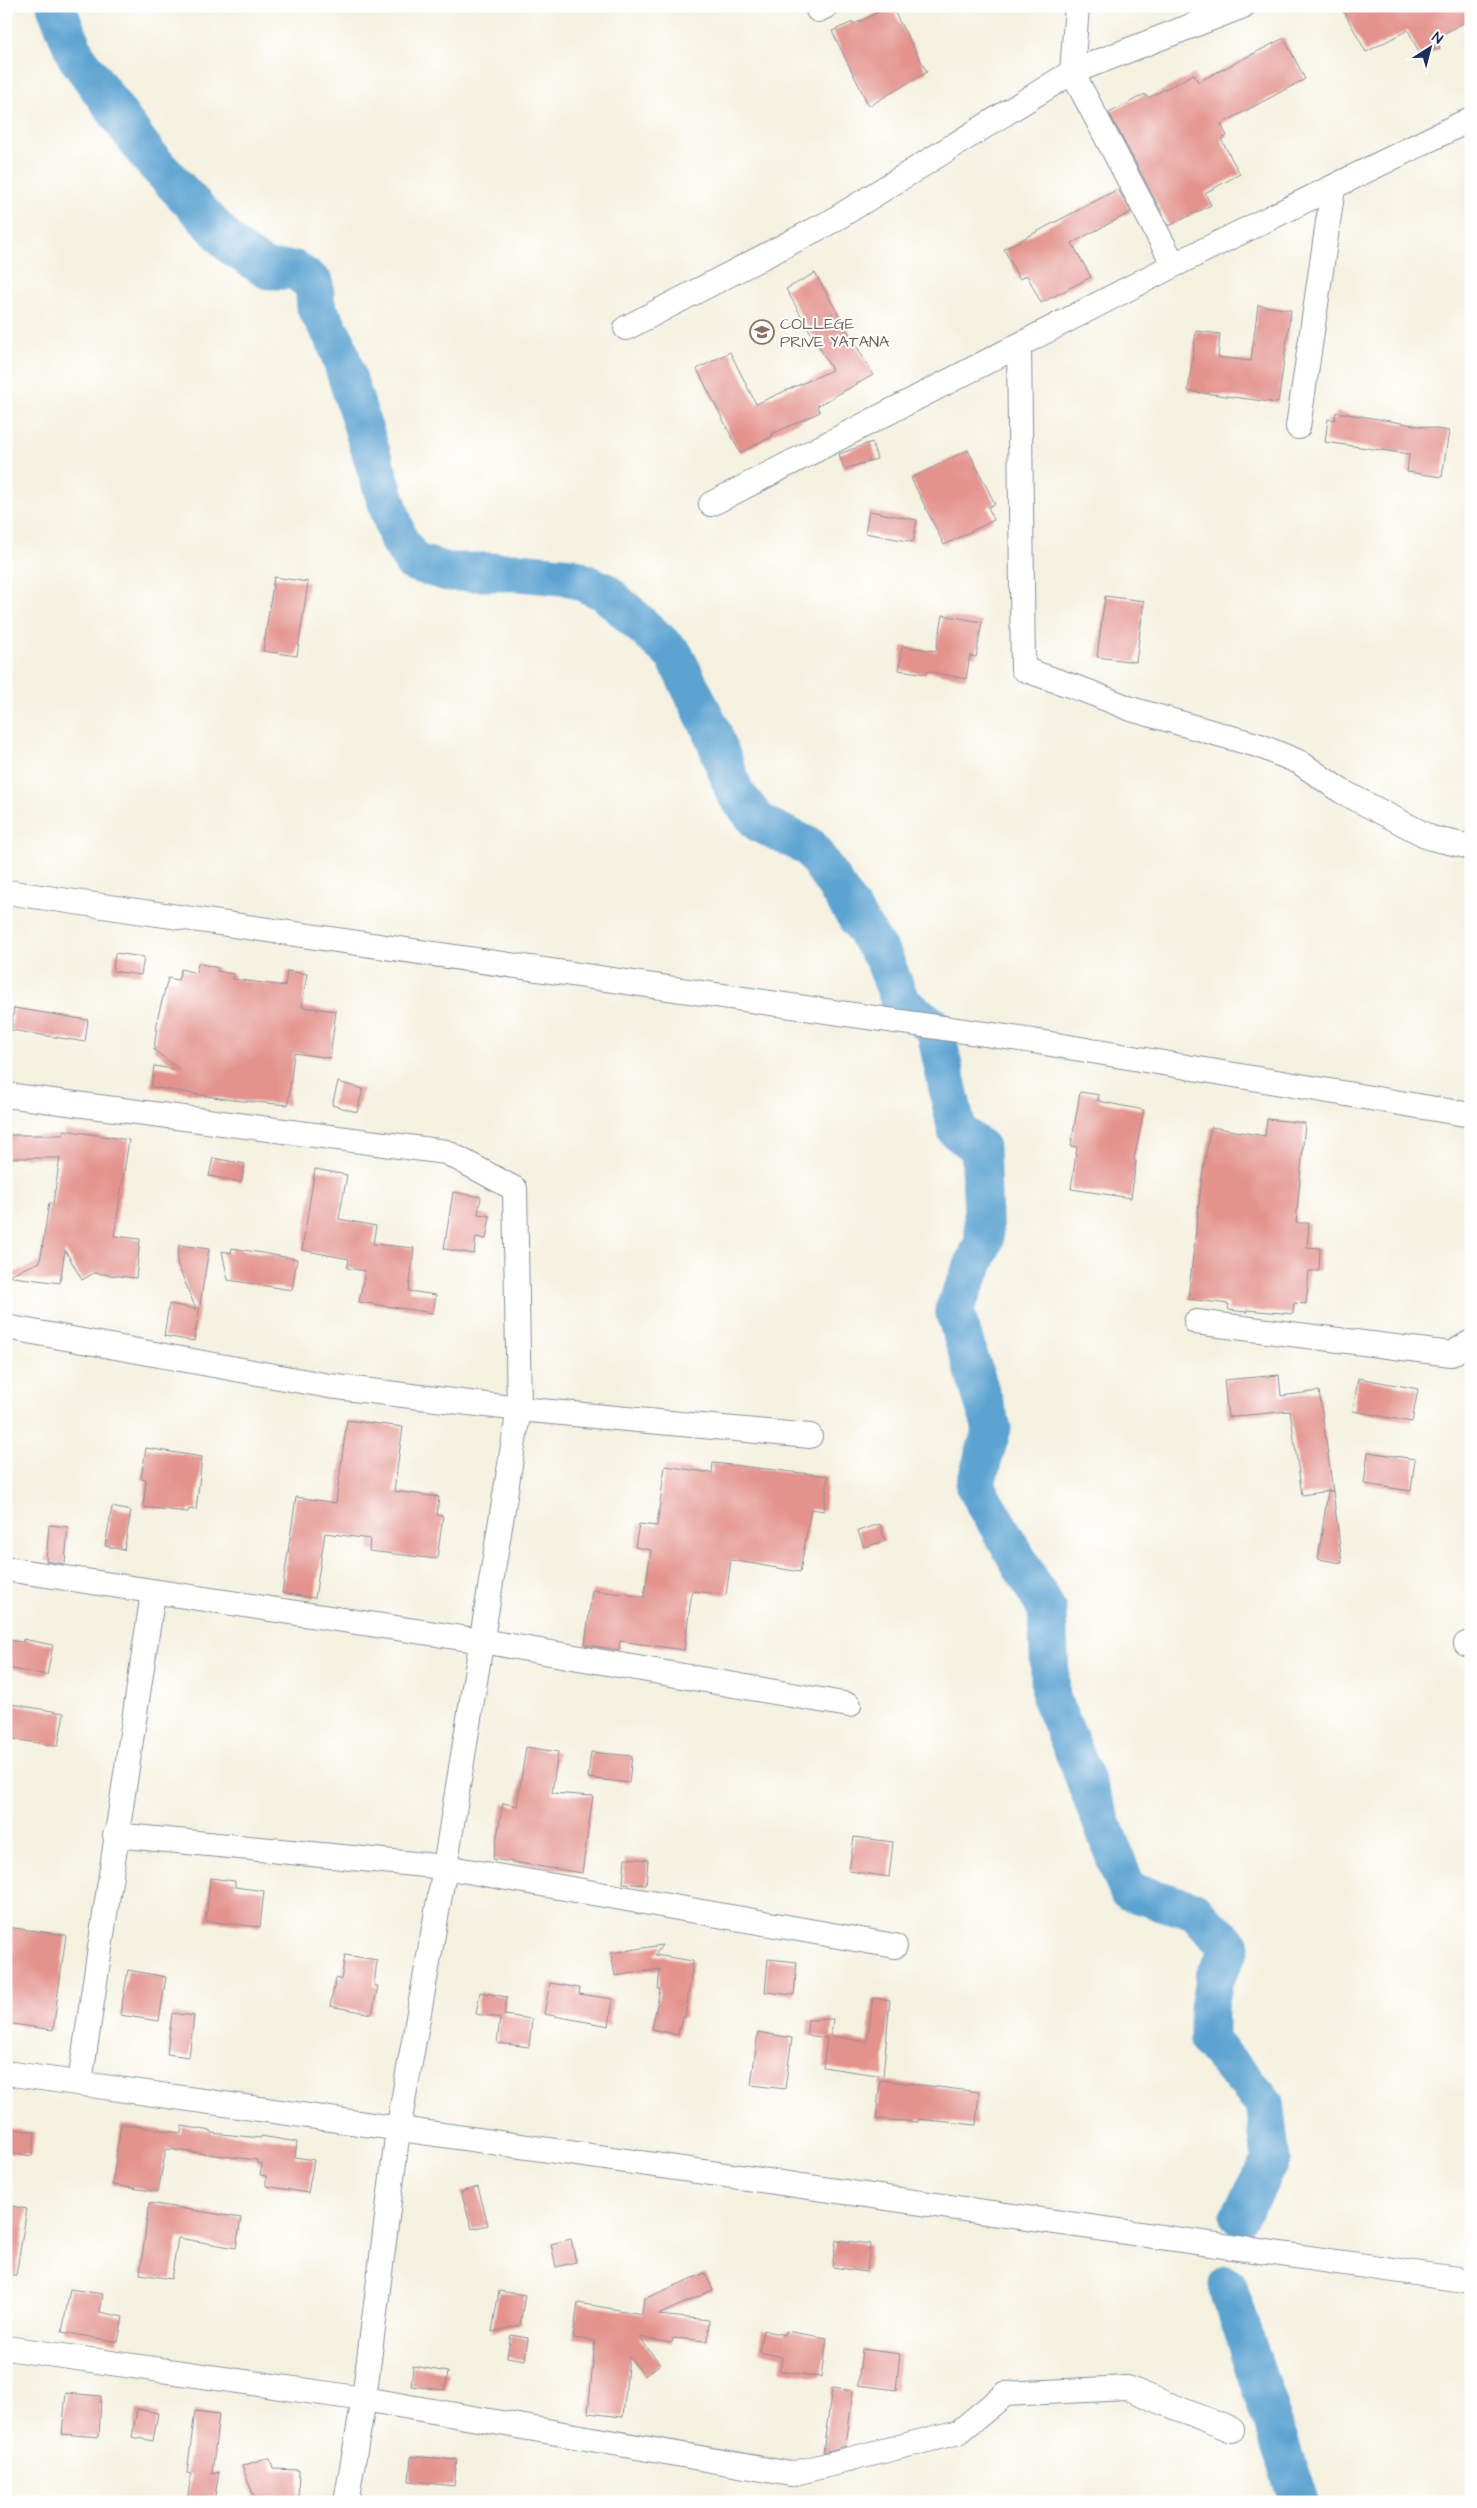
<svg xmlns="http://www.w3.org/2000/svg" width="1477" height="2508" font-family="'Architects Daughter',sans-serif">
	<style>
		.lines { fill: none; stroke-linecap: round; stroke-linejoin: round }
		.river { stroke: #5ba3d1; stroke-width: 39 }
		.building { fill: #e4938c }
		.minor-casing { stroke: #88909e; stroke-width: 26 }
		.minor { stroke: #fff; stroke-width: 24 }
		.labels { text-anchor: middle; stroke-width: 4; stroke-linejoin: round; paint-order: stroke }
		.education-label { font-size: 16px; fill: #785e54; stroke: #fff; text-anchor: start }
	</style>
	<rect width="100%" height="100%" fill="#fff"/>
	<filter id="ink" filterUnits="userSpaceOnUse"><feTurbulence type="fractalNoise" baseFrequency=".02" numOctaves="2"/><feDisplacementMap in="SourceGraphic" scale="10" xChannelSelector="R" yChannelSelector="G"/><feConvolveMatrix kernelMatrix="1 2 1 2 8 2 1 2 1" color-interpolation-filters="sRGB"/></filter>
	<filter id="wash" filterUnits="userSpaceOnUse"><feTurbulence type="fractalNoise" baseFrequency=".0096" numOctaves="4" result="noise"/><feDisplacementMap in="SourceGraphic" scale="20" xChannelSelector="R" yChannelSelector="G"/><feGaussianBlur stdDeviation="1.12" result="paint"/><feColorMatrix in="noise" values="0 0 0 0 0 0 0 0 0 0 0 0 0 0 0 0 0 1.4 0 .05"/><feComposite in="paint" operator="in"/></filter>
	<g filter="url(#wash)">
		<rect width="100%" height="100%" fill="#f5f1df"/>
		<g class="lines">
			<!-- river -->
			<path class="river" d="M 56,6 L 76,56 L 149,157 L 233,247 L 268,270 L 295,270 L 314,284 L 316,307 L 336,342 L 398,538 L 413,562 L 448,572 L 519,572 L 571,577 L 605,592 L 674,655 L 712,731 L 735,793 L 759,823 L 810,847 L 884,959 L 901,1003 L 935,1028 L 957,1131 L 980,1148 L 984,1241 L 954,1310 L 992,1428 L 975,1486 L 1047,1610 L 1051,1699 L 1080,1766 L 1128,1891 L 1194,1911 L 1231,1947 L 1214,1979 L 1209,2008 L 1209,2040 L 1264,2103 L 1271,2160 L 1240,2216
				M 1227,2285 L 1299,2502"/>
		</g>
		<g id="blocks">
			<!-- building -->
			<path class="building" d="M 891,6 L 927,72 L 869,106 L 832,31 L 853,22 L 854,24 Z
				M 1341,6 L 1464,6 L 1471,19 L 1435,38 L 1440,48 L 1421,57 L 1408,30 L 1366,52 Z
				M 1284,38 L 1305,79 L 1221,124 L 1227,136 L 1221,139 L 1240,174 L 1205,193 L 1211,205 L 1169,226 L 1109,113 L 1145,94 L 1148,98 L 1194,74 L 1198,82 Z
				M 1118,189 L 1131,212 L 1072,243 L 1091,277 L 1041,303 L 1027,275 L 1019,279 L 1004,249 Z
				M 815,273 L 873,375 L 817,406 L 820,412 L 772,434 L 773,436 L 740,453 L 697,369 L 730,352 L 756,404 L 832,370 L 786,289 Z
				M 1258,305 L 1291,310 L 1278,403 L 1188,391 L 1196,331 L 1220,334 L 1218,357 L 1251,361 Z
				M 1336,412 L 1449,431 L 1442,477 L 1407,472 L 1409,454 L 1325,442 L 1328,419 L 1335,420 Z
				M 872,442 L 877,459 L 844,469 L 839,454 Z
				M 968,450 L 995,504 L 988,507 L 994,520 L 944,545 L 911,478 Z
				M 869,511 L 917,520 L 913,542 L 865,533 Z
				M 274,577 L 308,582 L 297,656 L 263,651 Z
				M 1105,596 L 1144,601 L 1136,662 L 1097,657 Z
				M 943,615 L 982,622 L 976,657 L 970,656 L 966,679 L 927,671 L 926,674 L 899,670 L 902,646 L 936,651 Z
				M 115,953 L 144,957 L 141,975 L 113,971 Z
				M 198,963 L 218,968 L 217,971 L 234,974 L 233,979 L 285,986 L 287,971 L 307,974 L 302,1007 L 336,1011 L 330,1058 L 294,1053 L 288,1105 L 232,1100 L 151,1087 L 154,1066 L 180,1070 L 154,1050 L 158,1016 L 168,978 L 178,980 L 181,969 L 196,973 Z
				M 14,1008 L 88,1020 L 85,1042 L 11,1030 Z
				M 338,1082 L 363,1089 L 357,1112 L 332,1105 Z
				M 1080,1092 L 1099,1095 L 1098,1101 L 1144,1110 L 1134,1160 L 1136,1161 L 1131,1198 L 1071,1189 L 1077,1147 L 1071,1146 Z
				M 1267,1119 L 1305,1123 L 1296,1223 L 1309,1223 L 1307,1247 L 1320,1248 L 1319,1271 L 1309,1271 L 1306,1304 L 1294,1303 L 1293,1314 L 1247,1310 L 1247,1312 L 1228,1310 L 1229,1304 L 1188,1299 L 1202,1177 L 1211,1127 L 1265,1136 Z
				M 64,1130 L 129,1140 L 114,1236 L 140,1239 L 136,1278 L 94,1273 L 82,1280 L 65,1250 L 60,1283 L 6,1276 L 40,1262 L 49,1203 L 53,1204 L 60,1158 L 8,1158 L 8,1135 L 63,1135 Z
				M 213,1158 L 245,1164 L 241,1182 L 209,1176 Z
				M 315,1169 L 347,1175 L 339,1219 L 376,1226 L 373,1244 L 414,1248 L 409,1291 L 436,1295 L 433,1313 L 359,1302 L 365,1271 L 347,1268 L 349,1259 L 302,1250 Z
				M 453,1192 L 481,1197 L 478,1214 L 490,1216 L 486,1239 L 476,1237 L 474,1254 L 444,1249 Z
				M 179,1245 L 209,1249 L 194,1341 L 164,1336 L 169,1304 L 196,1309 L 177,1263 Z
				M 232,1248 L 297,1259 L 292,1290 L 228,1280 L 222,1251 L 231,1253 Z
				M 1279,1375 L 1281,1396 L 1319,1391 L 1333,1491 L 1328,1491 L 1333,1491 L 1342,1563 L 1318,1559 L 1328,1491 L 1302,1495 L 1290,1411 L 1228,1417 L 1224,1380 Z
				M 1358,1378 L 1418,1389 L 1412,1422 L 1353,1411 Z
				M 347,1420 L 403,1427 L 394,1491 L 439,1497 L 437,1515 L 443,1516 L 437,1559 L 369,1551 L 370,1539 L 325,1533 L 315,1598 L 282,1593 L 296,1497 L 336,1503 Z
				M 146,1448 L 202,1457 L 196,1510 L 189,1509 L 188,1512 L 143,1507 L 146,1480 L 141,1479 Z
				M 1368,1452 L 1415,1459 L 1411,1491 L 1364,1484 Z
				M 713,1463 L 828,1476 L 824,1511 L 811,1509 L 800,1572 L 731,1560 L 726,1595 L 692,1591 L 684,1650 L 620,1641 L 619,1650 L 585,1645 L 592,1590 L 644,1597 L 651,1550 L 635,1547 L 639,1524 L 657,1526 L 665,1466 L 712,1473 Z
				M 112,1507 L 131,1511 L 124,1550 L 105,1546 Z
				M 880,1524 L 885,1541 L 864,1547 L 858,1531 Z
				M 49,1525 L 68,1527 L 65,1564 L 46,1561 Z
				M 23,1639 L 53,1645 L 47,1675 L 6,1668 L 6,1640 L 23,1642 Z
				M 6,1703 L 64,1713 L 58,1746 L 6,1738 Z
				M 526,1747 L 558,1752 L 552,1793 L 593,1796 L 582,1873 L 493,1859 L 503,1803 L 517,1806 Z
				M 591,1752 L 632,1756 L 629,1783 L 588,1778 Z
				M 854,1837 L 893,1842 L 889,1877 L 849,1871 Z
				M 625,1858 L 648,1860 L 646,1885 L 623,1883 Z
				M 210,1878 L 235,1881 L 235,1887 L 264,1891 L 260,1927 L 206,1921 Z
				M 6,1927 L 66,1935 L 53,2030 L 6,2023 Z
				M 662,1945 L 655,1955 L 693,1961 L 685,2018 L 682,2017 L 678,2035 L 652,2029 L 660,1989 L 658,1989 L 660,1969 L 615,1976 L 611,1953 Z
				M 345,1955 L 377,1960 L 374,1986 L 378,1986 L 372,2014 L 330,2006 L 336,1978 L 341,1980 Z
				M 768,1959 L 797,1962 L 794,1995 L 765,1992 Z
				M 128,1970 L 166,1977 L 159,2021 L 120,2015 Z
				M 550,1983 L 580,1988 L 579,1994 L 613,1999 L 609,2026 L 544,2014 Z
				M 480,1992 L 507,1997 L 504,2015 L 532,2019 L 529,2047 L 497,2043 L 500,2018 L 476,2014 Z
				M 873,1998 L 890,2000 L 883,2076 L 823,2067 L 827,2038 L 807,2035 L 808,2020 L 833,2019 L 831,2036 L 867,2042 Z
				M 172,2013 L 194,2016 L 189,2057 L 167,2054 Z
				M 758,2032 L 792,2038 L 785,2089 L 751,2085 Z
				M 880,2080 L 979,2092 L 976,2125 L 918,2119 L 918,2122 L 876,2119 Z
				M 121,2124 L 181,2133 L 182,2126 L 212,2131 L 212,2133 L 261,2138 L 261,2136 L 297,2142 L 295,2157 L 314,2160 L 308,2193 L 266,2186 L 266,2176 L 260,2175 L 262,2164 L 257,2163 L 257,2160 L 166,2149 L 158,2192 L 112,2185 Z
				M 6,2128 L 35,2132 L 32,2156 L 6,2152 Z
				M 478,2187 L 488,2225 L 472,2229 L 461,2192 Z
				M 149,2203 L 241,2218 L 236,2248 L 178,2238 L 171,2279 L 140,2274 Z
				M 6,2205 L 27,2209 L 16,2275 L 6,2275 Z
				M 571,2239 L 576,2262 L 556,2267 L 551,2244 Z
				M 836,2240 L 870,2244 L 867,2272 L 832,2267 Z
				M 705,2273 L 713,2290 L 658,2315 L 709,2320 L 708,2341 L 672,2338 L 671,2343 L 639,2337 L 660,2364 L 645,2376 L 629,2357 L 623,2417 L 588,2413 L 595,2341 L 573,2338 L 578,2303 L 642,2314 L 644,2299 Z
				M 70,2289 L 103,2294 L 100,2312 L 123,2317 L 118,2342 L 62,2332 Z
				M 499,2291 L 525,2295 L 520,2325 L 492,2332 Z
				M 763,2330 L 785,2335 L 786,2331 L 827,2338 L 821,2377 L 780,2371 L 782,2357 L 759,2352 Z
				M 511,2335 L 528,2338 L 525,2360 L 507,2357 Z
				M 862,2349 L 900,2354 L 896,2390 L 858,2385 Z
				M 413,2366 L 448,2372 L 445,2390 L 411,2386 Z
				M 832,2388 L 853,2391 L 846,2446 L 823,2452 Z
				M 66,2393 L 101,2396 L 99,2437 L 62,2434 Z
				M 137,2409 L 158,2413 L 153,2441 L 132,2437 Z
				M 195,2411 L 219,2414 L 212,2474 L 219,2472 L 214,2502 L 187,2502 L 191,2474 L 187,2473 Z
				M 411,2456 L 457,2460 L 454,2486 L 409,2481 Z
				M 263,2459 L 270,2459 L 273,2469 L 299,2470 L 298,2502 L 256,2502 L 242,2466 Z"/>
		</g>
	</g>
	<g filter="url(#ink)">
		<use href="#blocks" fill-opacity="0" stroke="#88909e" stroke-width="1"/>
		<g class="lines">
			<!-- minor casing -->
			<g class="minor-casing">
				<path id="minor" d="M 1077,6 L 1072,72 L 1174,265
					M 818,10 L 826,6
					M 626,328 L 832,221 L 1072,72 L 1243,6
					M 1019,345 L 1023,669 L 1089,692 L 1131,709 L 1260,746 L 1299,762 L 1341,791 L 1431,838 L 1471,847
					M 1298,427 L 1333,188
					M 711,504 L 1174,265 L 1471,119
					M 6,892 L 1033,1041 L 1471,1115
					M 6,1095 L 446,1152 L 515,1189 L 519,1409 L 445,1867 L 398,2130 L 364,2399 L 346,2502
					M 1196,1322 L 1451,1354 L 1471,1342
					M 6,1327 L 329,1386 L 519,1409 L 810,1436
					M 6,1569 L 482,1641 L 849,1705
					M 1466,1644 L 1471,1645
					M 115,1835 L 445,1867 L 895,1946
					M 6,2073 L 1471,2281
					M 80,2082 L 153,1593
					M 6,2348 L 364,2399 L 791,2474 L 959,2432 L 1005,2394 L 1127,2388 L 1232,2430"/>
			</g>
			<!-- minor -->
			<use href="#minor" class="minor"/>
		</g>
	</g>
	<!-- icons -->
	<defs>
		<g id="school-ring" transform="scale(1.25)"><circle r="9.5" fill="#fff" stroke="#8d6e63" stroke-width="1.5"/><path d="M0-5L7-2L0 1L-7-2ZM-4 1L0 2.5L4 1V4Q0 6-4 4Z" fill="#8d6e63"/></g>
	</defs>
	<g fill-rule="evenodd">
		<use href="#school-ring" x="762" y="332"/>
	</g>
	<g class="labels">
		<!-- education labels -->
		<g class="education-label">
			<text x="780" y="329">COLLEGE<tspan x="780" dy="18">PRIVE YATANA</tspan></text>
		</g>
	</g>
	<!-- margin -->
	<rect width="1477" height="2508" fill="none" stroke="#fff" stroke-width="25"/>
	<!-- north arrow -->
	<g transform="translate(1430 48) rotate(36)" stroke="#ffffff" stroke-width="4" paint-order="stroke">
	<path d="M0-4L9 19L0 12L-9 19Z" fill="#1b2f5e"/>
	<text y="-8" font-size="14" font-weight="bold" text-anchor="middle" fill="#1b2f5e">N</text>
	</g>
</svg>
